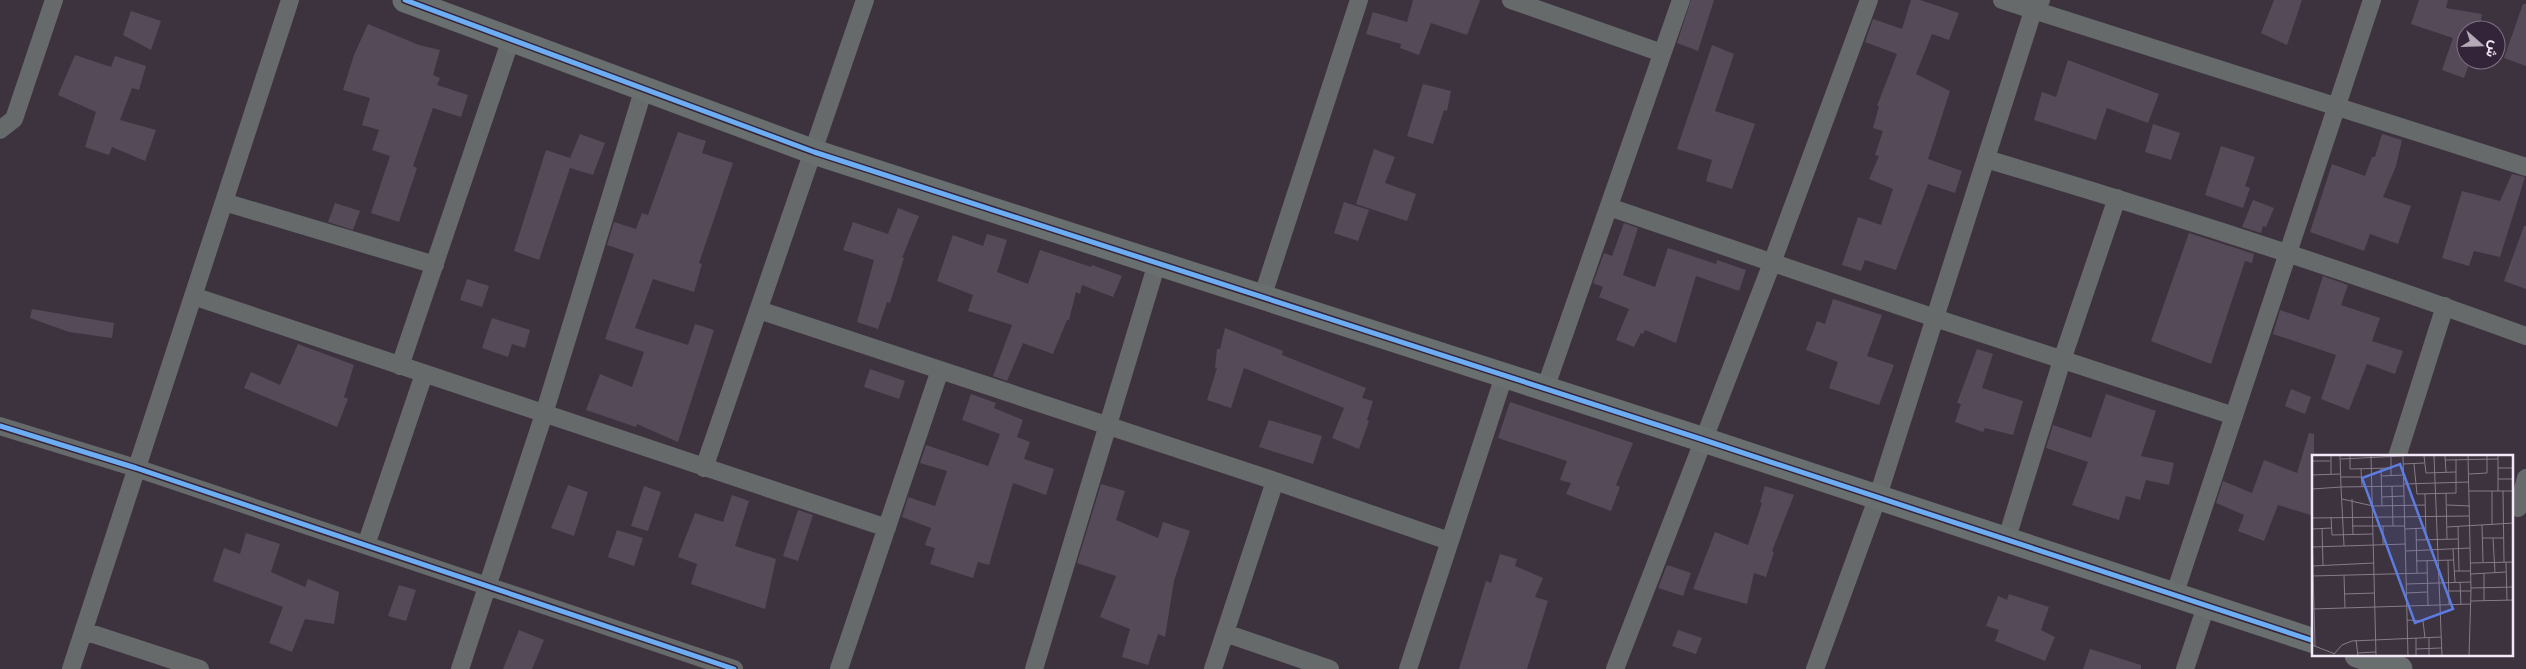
<svg xmlns="http://www.w3.org/2000/svg" width="2526" height="669" font-family="Helvetica,Vazirmatn,sans-serif">
	<style>
		.building { fill: #554b58 }
		.lines { fill: none; stroke-linecap: round; stroke-linejoin: round }
		.street { stroke: #676a6b; stroke-width: 18 }
		.secondary { stroke: #696e6f; stroke-width: 25 }
		.cycleway-casing { stroke: #342439; stroke-width: 8 }
		.cycleway { stroke: #6dadf4; stroke-width: 5 }
		.inset-road { fill: none; stroke: #857b89; stroke-width: 1 }
		.view { fill: #5d7ce1; fill-opacity: 0.15; stroke: #5d7ce1; stroke-width: 2.5 }
		.inset-edge { fill: none; stroke: #f3e8f7; stroke-width: 2.5 }
	</style>
	<rect width="100%" height="100%" fill="#3c333f"/>
	<!-- building -->
	<path class="building" d="M 1413,0 L 1480,0 L 1467,35 L 1431,23 L 1419,55 L 1400,48 L 1401,44 L 1366,34 L 1373,12 L 1407,22 Z
		M 1691,0 L 1714,0 L 1698,51 L 1677,43 Z
		M 1911,0 L 1920,0 L 1959,13 L 1949,40 L 1932,34 L 1916,74 L 1950,91 L 1928,159 L 1962,171 L 1955,193 L 1928,184 L 1896,270 L 1865,260 L 1861,271 L 1842,265 L 1858,217 L 1881,225 L 1893,189 L 1869,179 L 1879,156 L 1875,155 L 1883,131 L 1873,128 L 1879,106 L 1877,106 L 1897,54 L 1865,42 L 1873,19 L 1902,29 Z
		M 2274,0 L 2302,0 L 2287,45 L 2261,33 Z
		M 2419,0 L 2448,0 L 2446,8 L 2482,14 L 2479,30 L 2466,30 L 2466,60 L 2473,60 L 2472,66 L 2469,64 L 2464,78 L 2442,70 L 2453,38 L 2411,24 Z
		M 2523,4 L 2526,4 L 2526,66 L 2504,58 Z
		M 131,11 L 161,21 L 151,50 L 123,35 Z
		M 368,24 L 419,45 L 440,50 L 433,75 L 440,78 L 437,85 L 468,95 L 461,117 L 433,108 L 413,166 L 417,168 L 399,222 L 371,213 L 390,156 L 372,150 L 379,130 L 362,125 L 370,98 L 343,90 L 354,55 Z
		M 1712,45 L 1734,54 L 1715,111 L 1755,124 L 1732,189 L 1706,181 L 1712,160 L 1677,149 Z
		M 75,55 L 111,67 L 115,56 L 146,66 L 139,90 L 132,88 L 120,120 L 156,130 L 145,161 L 112,147 L 109,155 L 85,147 L 96,112 L 58,95 Z
		M 2068,60 L 2159,94 L 2148,123 L 2107,108 L 2096,140 L 2034,120 L 2042,92 L 2056,97 Z
		M 1423,84 L 1451,91 L 1447,111 L 1444,110 L 1433,144 L 1407,136 Z
		M 2153,124 L 2180,133 L 2171,160 L 2145,152 Z
		M 678,132 L 706,141 L 702,153 L 733,163 L 699,263 L 702,264 L 694,292 L 653,279 L 635,328 L 688,345 L 695,324 L 714,330 L 678,442 L 637,424 L 636,427 L 586,410 L 600,374 L 632,387 L 644,352 L 605,339 L 634,254 L 607,245 L 614,222 L 636,229 L 642,213 L 648,215 Z
		M 580,134 L 605,143 L 593,175 L 570,168 L 539,260 L 514,251 L 546,150 L 570,158 Z
		M 2382,134 L 2402,140 L 2396,166 L 2383,197 L 2411,206 L 2398,244 L 2370,234 L 2364,251 L 2310,232 L 2332,164 L 2365,176 L 2372,157 L 2375,157 Z
		M 2221,146 L 2255,157 L 2245,186 L 2250,188 L 2243,208 L 2205,195 Z
		M 1374,149 L 1395,157 L 1385,183 L 1416,194 L 1407,221 L 1356,204 Z
		M 2512,174 L 2525,177 L 2500,257 L 2474,251 L 2469,266 L 2442,258 L 2462,191 L 2500,201 Z
		M 2253,200 L 2274,208 L 2266,227 L 2263,226 L 2261,233 L 2242,227 Z
		M 1344,202 L 1369,210 L 1358,241 L 1334,233 Z
		M 335,203 L 360,211 L 353,230 L 328,222 Z
		M 898,208 L 919,216 L 902,258 L 904,258 L 890,303 L 887,302 L 878,329 L 857,322 L 874,260 L 843,250 L 853,222 L 888,234 Z
		M 1624,223 L 1638,228 L 1623,275 L 1655,287 L 1668,248 L 1716,264 L 1717,260 L 1746,270 L 1739,291 L 1696,276 L 1676,343 L 1645,330 L 1643,334 L 1641,333 L 1634,347 L 1616,340 L 1629,309 L 1599,297 L 1603,287 L 1593,283 L 1604,253 L 1612,256 Z
		M 2524,226 L 2526,226 L 2526,289 L 2504,281 Z
		M 2189,233 L 2254,254 L 2252,263 L 2245,261 L 2211,364 L 2151,341 Z
		M 987,234 L 1007,240 L 997,272 L 1028,284 L 1040,250 L 1091,267 L 1092,265 L 1122,276 L 1113,297 L 1082,285 L 1080,294 L 1076,292 L 1069,320 L 1067,320 L 1053,354 L 1023,343 L 1007,381 L 993,376 L 1012,325 L 968,311 L 973,295 L 937,281 L 953,235 L 983,246 Z
		M 2323,276 L 2348,285 L 2341,305 L 2380,318 L 2372,341 L 2403,351 L 2395,374 L 2367,364 L 2349,410 L 2321,399 L 2336,355 L 2273,334 L 2280,310 L 2309,320 Z
		M 467,279 L 489,286 L 482,307 L 460,300 Z
		M 1833,299 L 1882,315 L 1867,356 L 1894,365 L 1879,405 L 1829,388 L 1838,362 L 1806,350 L 1817,321 L 1825,324 Z
		M 32,309 L 114,323 L 112,338 L 69,332 L 30,318 Z
		M 492,318 L 530,330 L 525,348 L 512,344 L 508,357 L 482,348 Z
		M 1225,328 L 1283,351 L 1282,355 L 1366,388 L 1362,398 L 1373,401 L 1367,420 L 1369,421 L 1359,449 L 1332,438 L 1344,408 L 1244,368 L 1231,408 L 1207,400 L 1217,368 L 1215,368 L 1217,349 L 1220,349 Z
		M 298,344 L 354,365 L 344,397 L 348,399 L 337,427 L 244,388 L 251,372 L 280,385 Z
		M 1977,349 L 1993,354 L 1982,388 L 2023,401 L 2013,435 L 1985,428 L 1983,432 L 1955,422 L 1961,404 L 1957,403 Z
		M 870,369 L 905,381 L 899,399 L 864,387 Z
		M 2291,389 L 2311,397 L 2305,414 L 2285,406 Z
		M 971,394 L 996,403 L 994,408 L 1023,420 L 1017,437 L 1030,442 L 1024,459 L 1054,469 L 1046,495 L 1013,483 L 989,565 L 978,562 L 973,578 L 930,564 L 935,548 L 925,545 L 931,528 L 902,517 L 908,497 L 935,506 L 947,471 L 920,463 L 926,445 L 988,466 L 1000,434 L 962,420 Z
		M 2106,394 L 2156,411 L 2141,456 L 2174,463 L 2169,485 L 2146,480 L 2140,500 L 2126,496 L 2119,520 L 2072,505 L 2088,462 L 2046,448 L 2053,425 L 2091,438 Z
		M 1510,402 L 1633,443 L 1616,485 L 1620,487 L 1611,511 L 1566,494 L 1571,483 L 1560,480 L 1567,461 L 1498,438 Z
		M 1269,420 L 1322,436 L 1313,464 L 1259,447 Z
		M 2309,433 L 2314,434 L 2314,516 L 2278,505 L 2264,541 L 2238,531 L 2244,515 L 2216,503 L 2223,481 L 2252,493 L 2264,460 L 2297,473 Z
		M 1101,484 L 1125,491 L 1116,520 L 1158,538 L 1163,522 L 1190,531 L 1174,581 L 1165,637 L 1158,634 L 1148,665 L 1122,657 L 1130,629 L 1100,617 L 1116,576 L 1077,563 Z
		M 568,485 L 588,492 L 574,536 L 551,528 Z
		M 644,486 L 661,492 L 648,531 L 631,526 Z
		M 1765,486 L 1794,495 L 1772,551 L 1774,552 L 1766,577 L 1754,573 L 1747,604 L 1693,589 L 1715,532 L 1748,545 L 1762,503 L 1760,502 Z
		M 732,495 L 749,501 L 735,546 L 776,559 L 765,609 L 691,584 L 697,564 L 678,557 L 695,513 L 723,522 Z
		M 798,510 L 813,515 L 798,561 L 783,556 Z
		M 617,530 L 643,538 L 634,566 L 608,557 Z
		M 246,533 L 280,544 L 271,572 L 305,587 L 308,579 L 339,592 L 334,624 L 305,619 L 292,652 L 269,643 L 283,607 L 213,581 L 224,548 L 240,554 Z
		M 1500,554 L 1517,559 L 1515,566 L 1543,578 L 1535,597 L 1548,601 L 1527,669 L 1459,669 L 1486,581 L 1491,583 Z
		M 1667,565 L 1691,573 L 1683,596 L 1658,588 Z
		M 399,585 L 416,590 L 406,621 L 388,616 Z
		M 2009,594 L 2049,607 L 2041,630 L 2055,637 L 2045,661 L 1995,641 L 1999,630 L 1986,626 L 1998,596 L 2007,600 Z
		M 519,630 L 544,640 L 532,669 L 503,669 Z
		M 1678,630 L 1702,638 L 1696,654 L 1672,646 Z
		M 2090,649 L 2141,665 L 2141,669 L 2083,669 Z"/>
	<g class="lines">
		<!-- street -->
		<path class="street" d="M 1511,0 L 1662,53
			M 2002,0 L 2526,167
			M 0,130 L 14,119 L 54,0
			M 1986,159 C 2168,213 2348,271 2526,336
			M 224,202 L 435,265
			M 1609,207 L 1935,318 L 2234,416
			M 193,296 L 887,528
			M 1262,298 L 1359,0
			M 759,310 L 1275,481 L 1449,541
			M 400,366 L 511,39
			M 1545,389 L 1681,0
			M 0,426 L 136,468 L 734,669
			M 2397,457 L 2445,306
			M 704,468 L 865,0
			M 2518,508 L 2526,478
			M 2006,541 L 2062,360 L 2117,198
			M 366,545 L 424,374
			M 2174,596 L 2372,0
			M 84,631 L 200,669
			M 1225,633 L 1330,669
			M 71,669 L 290,0
			M 460,669 L 544,414 L 644,88
			M 839,669 L 940,370
			M 1034,669 L 1157,263
			M 1213,669 L 1275,481
			M 1408,669 L 1504,376
			M 1615,669 L 1772,263 L 1869,0
			M 1815,669 L 1877,499 L 2033,11 L 2041,0
			M 2185,669 L 2206,606"/>
		<!-- secondary -->
		<path class="secondary" d="M 405,0 L 814,152 L 1704,440 L 2314,641
			M 2357,655 L 2400,669"/>
		<!-- cycleway casing -->
		<g class="cycleway-casing">
			<path id="cycleway" d="M 405,0 L 814,152 L 1704,440 L 2314,641
				M 0,426 L 136,468 L 734,669"/>
		</g>
		<!-- cycleway -->
		<use href="#cycleway" class="cycleway"/>
	</g>
	<!-- overview -->
	<g transform="translate(2312 455)">
		<rect width="201" height="201" fill="#3c333f"/>
		<path class="inset-road" d="M 19,1 L 19,20M 28,1 L 29,32 L 92,31M 38,1 L 38,14 L 79,13M 59,1 L 64,201M 91,1 L 96,201M 112,1 L 114,18 L 144,17M 122,1 L 130,201M 133,1 L 134,17M 156,1 L 159,136 L 157,201M 186,1 L 186,36M 79,2 L 79,21M 29,4 L 90,1M 133,5 L 186,4M 0,6 L 18,6M 91,9 L 112,8M 102,9 L 105,39 L 144,38 L 144,5M 69,13 L 70,51M 186,13 L 202,13M 49,14 L 50,32M 157,19 L 175,18 L 175,1M 0,20 L 28,19M 69,21 L 91,20M 29,22 L 50,22M 186,24 L 202,24M 92,29 L 157,27M 80,31 L 81,71M 0,34 L 29,32 L 32,91M 157,36 L 202,36M 191,36 L 192,107M 134,38 L 135,84M 113,39 L 114,84M 70,42 L 92,41M 30,44 L 61,51 L 113,50M 40,44 L 41,80M 135,50 L 158,51M 19,62 L 20,80 L 61,79M 0,63 L 157,61M 170,70 L 171,107M 180,70 L 180,36M 40,71 L 93,71M 71,71 L 71,90M 135,72 L 202,68M 146,72 L 147,116M 0,73 L 3,191M 10,73 L 11,110M 104,73 L 105,118M 0,74 L 20,73M 93,74 L 113,73M 170,83 L 191,83M 181,83 L 183,118M 104,85 L 146,84M 0,92 L 94,89M 141,94 L 143,127M 94,96 L 158,93M 136,105 L 137,150M 104,106 L 142,105M 115,106 L 116,151M 194,107 L 195,145M 158,108 L 202,107M 0,111 L 62,108M 142,116 L 158,116M 159,119 L 194,117M 172,119 L 172,146M 32,120 L 33,153M 0,121 L 115,118M 148,127 L 149,150M 94,129 L 159,127M 159,133 L 202,132M 137,136 L 159,136M 94,138 L 115,137M 32,139 L 63,138M 159,146 L 202,145M 0,154 L 159,149M 95,165 L 111,166 L 113,183M 104,183 L 104,201M 117,183 L 117,201M 44,185 L 46,201M 0,190 L 23,199M 104,194 L 129,193M 45,198 L 64,197M 22,199 L 30,190 L 40,186 L 129,182"/>
		<path class="view" d="M 88,9 L 141,154 L 103,168 L 50,23 Z"/>
		<rect width="201" height="201" class="inset-edge"/>
	</g>
	<!-- north arrow -->
	<g transform="translate(2481 45) rotate(110)"><circle r="24" fill="#342439" stroke="#807285"/>
	<path d="M0-4L9 19L0 12L-9 19Z" fill="#b3a9b7"/>
	<text y="-8" font-size="14" font-weight="bold" text-anchor="middle" fill="#f3e8f7">ش</text>
	</g>
</svg>
